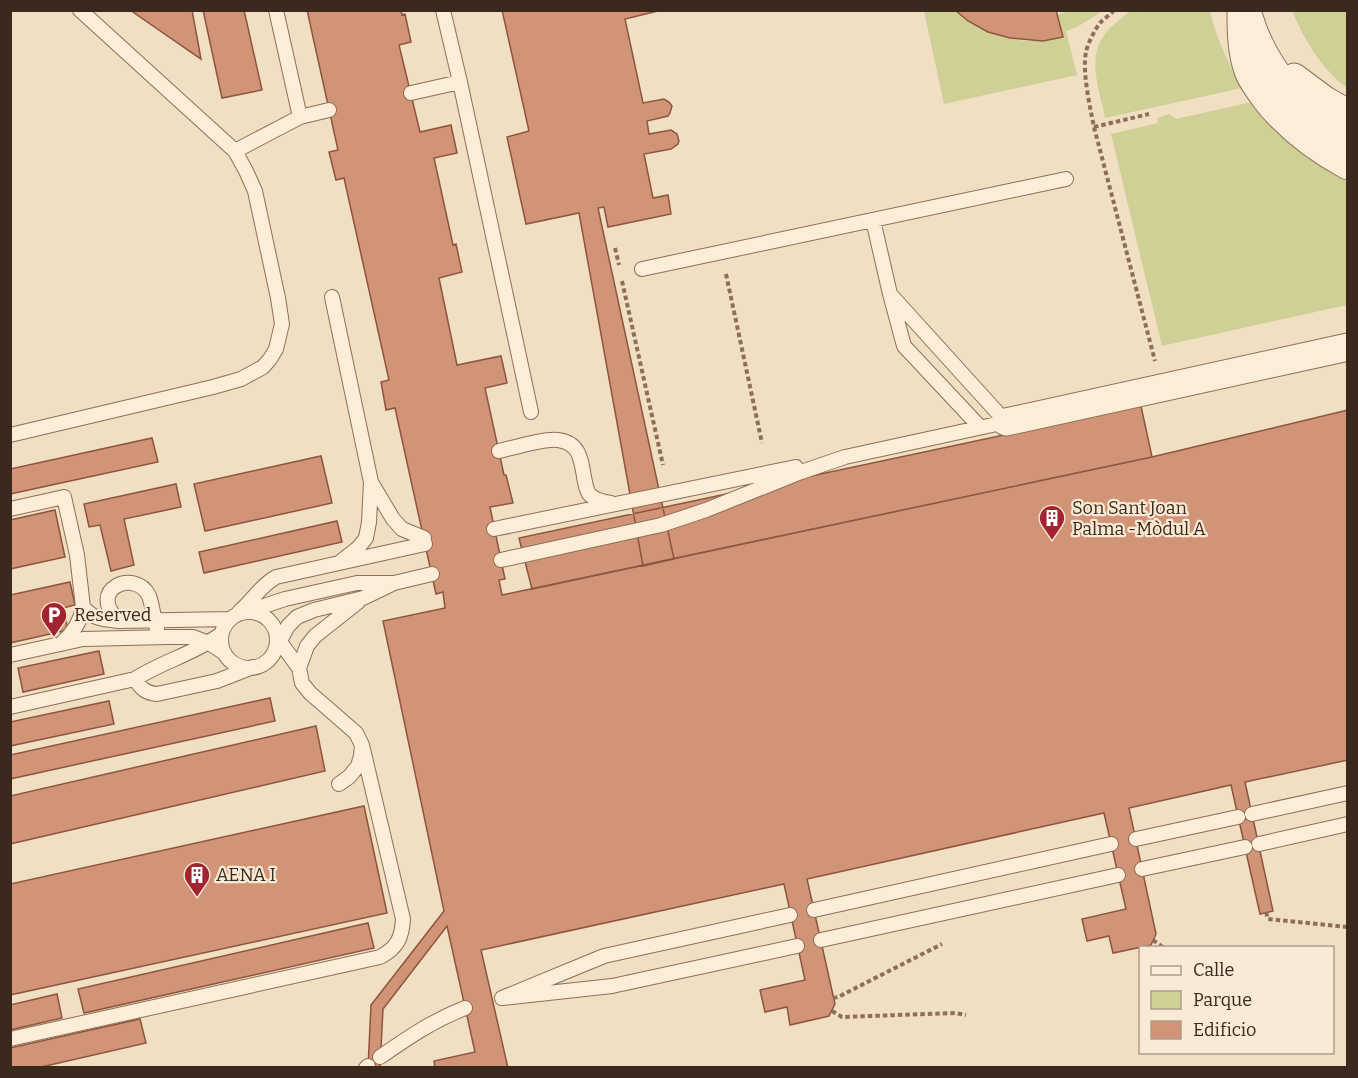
<svg xmlns="http://www.w3.org/2000/svg" width="1358" height="1078" font-family="Bitter,serif">
	<style>
		.green { fill: #cfd096 }
		.building { fill: #d19477; stroke: #8d553d; stroke-width: 1.5 }
		.lines { fill: none; stroke-linecap: round; stroke-linejoin: round }
		.service-casing { stroke: #8d6f59; stroke-width: 16 }
		.minor-casing { stroke: #8d6f59; stroke-width: 29 }
		.path { stroke: #8d6f59; stroke-width: 4; stroke-dasharray: 4.5 3; stroke-linecap: butt }
		.service { stroke: #fbedd7; stroke-width: 14 }
		.minor { stroke: #fbedd7; stroke-width: 27 }
		.labels { text-anchor: middle; stroke-width: 4.5; stroke-linejoin: round; paint-order: stroke }
		.poi-label { font-size: 18px; fill: #3c291e; stroke: #f8ead4; text-anchor: start }
	</style>
	<rect width="100%" height="100%" fill="#f1dfc3"/>
	<!-- green -->
	<path class="green" d="M 1141,10 L 1210,11 C 1216,39 1229,63 1242,88 L 1105,118 C 1100,91 1086,59 1105,34 C 1111,25 1122,19 1129,11 L 1136,11 L 1140,13 Z
		M 924,11 C 932,11 950,8 956,11 C 964,15 972,23 980,28 C 1004,41 1036,45 1063,37 L 1057,15 L 1068,11 L 1103,11 L 1077,27 L 1066,31 L 1077,75 L 944,104 Z
		M 1292,11 L 1347,11 L 1347,88 C 1321,68 1305,41 1292,11 Z
		M 1252,102 L 1274,130 L 1304,156 L 1347,182 L 1347,305 L 1162,346 L 1111,134 L 1158,123 L 1157,118 L 1169,114 L 1176,119 Z"/>
	<!-- building -->
	<path class="building" d="M 130,10 L 192,10 L 201,59 Z
		M 203,10 L 244,10 L 262,90 L 222,98 Z
		M 307,10 L 401,10 L 402,15 L 405,14 L 411,42 L 399,45 L 420,132 L 451,125 L 457,153 L 434,158 L 453,245 L 456,244 L 462,272 L 439,278 L 457,365 L 501,356 L 507,383 L 485,388 L 504,475 L 506,475 L 513,503 L 490,507 L 505,579 L 499,580 L 502,595 L 1152,457 L 1348,410 L 1348,760 L 1245,782 L 1273,911 L 1260,914 L 1231,785 L 1129,808 L 1156,934 L 1151,945 L 1113,953 L 1109,936 L 1087,941 L 1082,919 L 1126,909 L 1104,813 L 807,879 L 835,1004 L 829,1016 L 790,1025 L 787,1007 L 765,1012 L 760,990 L 805,980 L 784,884 L 481,950 L 508,1068 L 435,1068 L 434,1061 L 475,1052 L 447,926 L 383,1009 L 380,1068 L 368,1068 L 371,1005 L 444,911 L 383,621 L 445,608 L 443,592 L 436,594 L 395,408 L 386,410 L 381,382 L 389,380 L 344,178 L 336,180 L 329,152 L 338,150 Z
		M 502,10 L 662,10 L 625,19 L 643,103 L 664,99 L 669,102 L 672,106 L 670,113 L 668,116 L 647,121 L 649,134 L 671,130 L 677,134 L 679,141 L 678,144 L 671,149 L 644,154 L 653,198 L 668,195 L 671,214 L 608,227 L 604,207 L 598,208 L 674,559 L 643,566 L 579,213 L 526,224 L 507,137 L 529,131 Z
		M 955,10 L 1056,10 L 1063,37 L 1043,41 L 1010,38 L 988,32 L 968,21 Z
		M 1141,406 L 1152,457 L 532,589 L 519,538 Z
		M 152,438 L 158,462 L 10,494 L 10,469 Z
		M 321,456 L 332,503 L 205,531 L 194,484 Z
		M 176,484 L 181,507 L 124,519 L 134,565 L 111,571 L 100,525 L 89,527 L 84,504 Z
		M 55,510 L 65,557 L 10,569 L 10,520 Z
		M 337,521 L 342,542 L 204,573 L 199,552 Z
		M 70,582 L 75,605 L 63,608 L 68,630 L 10,643 L 10,595 Z
		M 99,651 L 104,674 L 23,692 L 18,668 Z
		M 270,698 L 275,721 L 10,779 L 10,755 Z
		M 109,701 L 114,724 L 10,746 L 10,722 Z
		M 316,726 L 325,771 L 10,844 L 10,796 Z
		M 364,806 L 387,913 L 10,995 L 10,884 Z
		M 368,923 L 374,948 L 84,1013 L 78,989 Z
		M 57,994 L 62,1018 L 10,1030 L 10,1005 Z
		M 140,1019 L 146,1043 L 37,1068 L 10,1068 L 10,1048 Z"/>
	<g class="lines">
		<!-- service casing -->
		<g class="service-casing">
			<path id="service" d="M 276,10 L 300,117
				M 443,10 L 460,82
				M 411,93 L 460,82 L 531,412
				M 235,151 L 300,117 L 329,110
				M 873,220 L 890,294 L 904,346 L 980,427
				M 642,269 L 1066,179
				M 332,297 L 371,482 L 369,522 L 366,538 L 358,548 L 339,563
				M 10,435 L 213,387 L 241,379 L 263,367 L 270,359 L 276,349 L 282,324 L 278,298 L 255,191 L 246,171 L 235,151 L 80,10
				M 499,451 C 513,448 545,438 558,440 C 582,443 581,463 585,482 C 586,487 587,492 590,495 C 595,500 604,502 611,503
				M 371,482 L 393,519 L 402,529 L 424,538
				M 10,509 L 64,497 L 77,555 L 83,607 C 81,621 72,634 61,644
				M 494,529 L 796,467
				M 501,560 L 661,525 L 706,510 L 801,472 L 845,457 L 1006,422 L 890,294
				M 394,583 L 432,574
				M 83,607 C 94,620 104,619 119,621 L 230,619
				M 239,612 C 253,600 260,586 276,577 L 425,544
				M 246,612 L 285,599 L 357,583 L 394,583 L 363,598 L 314,610 L 297,617 L 288,626 L 275,650
				M221 640a28 28 0 1 1 56 0a28 28 0 1 1-56 0Z
				M 119,621 C 85,589 136,568 149,596 C 153,606 153,618 157,629
				M 221,634 C 194,654 163,661 135,679 C 141,689 146,693 157,694 L 217,681 L 253,667
				M 278,636 L 280,642 L 299,668 L 302,683 L 310,693 L 356,733 L 362,745 L 361,756 L 358,766 L 349,777 L 339,784
				M 10,655 L 83,639 L 168,637 L 193,637 L 209,643 L 223,652
				M 299,668 L 307,646 L 315,636 L 358,602
				M 10,707 L 135,679
				M 1252,814 L 1348,793
				M 1136,839 L 1238,817
				M 1259,844 L 1348,824
				M 1142,869 L 1245,847
				M 814,910 L 1111,844
				M 790,915 L 604,956 L 502,998 L 612,986 L 797,946
				M 821,940 L 1118,875
				M 10,1039 L 380,957 C 397,948 402,938 403,919 L 362,745
				M 380,1057 C 409,1037 432,1021 465,1008
				M 366,1068 L 368,1066"/>
		</g>
		<!-- minor casing -->
		<g class="minor-casing">
			<path id="minor" d="M 1241,10 C 1241,31 1241,51 1248,71 C 1253,84 1262,94 1271,106 C 1293,131 1318,150 1348,166
				M 1249,17 C 1262,62 1304,119 1348,138
				M 1294,77 L 1325,100 L 1348,113
				M 1006,422 L 1348,347"/>
		</g>
		<!-- path -->
		<path class="path" d="M 1114,10 C 1110,15 1104,19 1100,23 C 1094,31 1088,43 1086,52 C 1082,72 1090,107 1094,127 L 1155,361
			M 1094,127 L 1149,114
			M 615,248 L 619,265
			M 726,274 L 762,443
			M 622,281 L 663,465
			M 1266,912 L 1268,919 L 1348,927
			M 1153,940 L 1164,948
			M 833,998 L 838,997 L 942,944
			M 832,1011 L 842,1017 L 955,1013 L 966,1015
			M 572,1068 L 608,1068"/>
		<!-- service -->
		<use href="#service" class="service"/>
		<!-- minor -->
		<use href="#minor" class="minor"/>
	</g>
	<!-- icons -->
	<defs>
		<g id="building-pin" transform="scale(1.35)"><path d="M0 17L-7.5 6A9.5 9.5 0 1 1 7.5 6Z" fill="#a02531" stroke="#f8ead4"/><path d="M-4-6H4V6H1V3H-1V6H-4ZM-2.5-4.3h1.7v1.8h-1.7ZM.8-4.3h1.7v1.8H.8ZM-2.5-1h1.7V.8h-1.7ZM.8-1h1.7V.8H.8Z" fill="#fff"/></g>
		<g id="parking-pin" transform="scale(1.35)"><path d="M0 17L-7.5 6A9.5 9.5 0 1 1 7.5 6Z" fill="#a02531" stroke="#f8ead4"/><path d="M-3.5-5.5H1a3.5 3.5 0 0 1 0 7H-1V5.5H-3.5ZM-1-3.4V-.6H.8a1.4 1.4 0 0 0 0-2.8Z" fill="#fff"/></g>
	</defs>
	<g fill-rule="evenodd">
		<use href="#building-pin" x="1052" y="518"/>
		<use href="#parking-pin" x="54" y="615"/>
		<use href="#building-pin" x="197" y="875"/>
	</g>
	<g class="labels">
		<!-- poi labels -->
		<g class="poi-label">
			<text x="1072" y="514">Son Sant Joan<tspan x="1072" dy="21">Palma -Mòdul A</tspan></text>
			<text x="74" y="621">Reserved</text>
			<text x="216" y="881">AENA I</text>
		</g>
	</g>
	<!-- border -->
	<rect width="1358" height="1078" fill="none" stroke="#3c291e" stroke-width="24"/>
	<!-- legend -->
	<rect x="1139" y="946" width="195" height="108" fill="#f8ead4" stroke="#ad9d8b" stroke-width="1.5"/>
	<rect x="1151" y="966" width="30" height="9" fill="#fbedd7" stroke="#ad9d8b" stroke-width="1.5"/>
	<text x="1193" y="976" font-size="18" fill="#3c291e">Calle</text>
	<rect x="1151" y="991" width="30" height="18" fill="#cfd096" stroke="#ad9d8b" stroke-width="1.5"/>
	<text x="1193" y="1006" font-size="18" fill="#3c291e">Parque</text>
	<rect x="1151" y="1021" width="30" height="18" fill="#d19477" stroke="#ad9d8b" stroke-width="1.5"/>
	<text x="1193" y="1036" font-size="18" fill="#3c291e">Edificio</text>
</svg>
